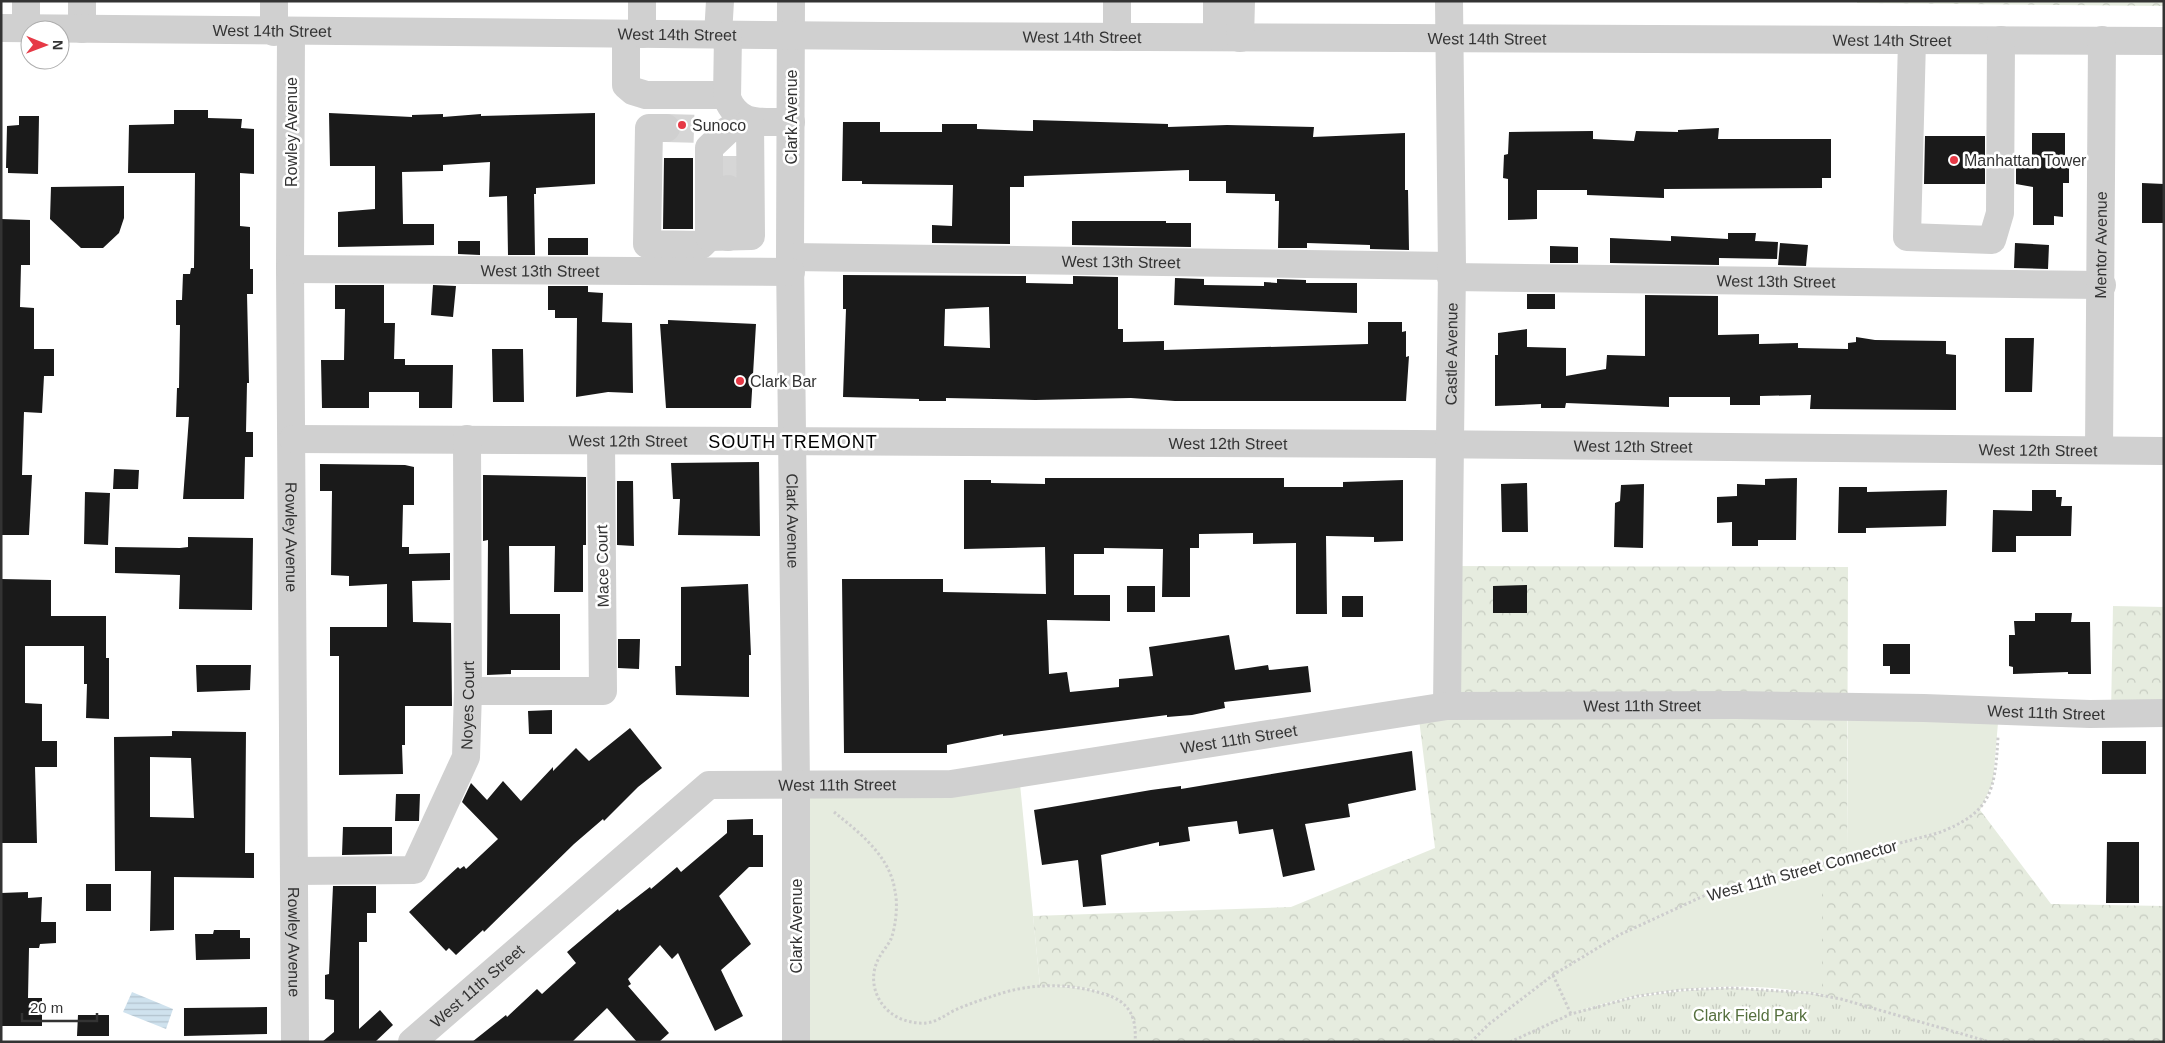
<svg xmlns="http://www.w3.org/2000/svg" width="2165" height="1043" font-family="Arial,sans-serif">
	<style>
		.grass { fill: #e6ecdf }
		.forest { fill: url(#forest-crowns) }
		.park { fill: url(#park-tufts) }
		.water { fill: url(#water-rules) }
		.building { fill: #1a1a1a; fill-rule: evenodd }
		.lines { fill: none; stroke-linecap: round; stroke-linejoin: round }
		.minor-tunnel { stroke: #d6d6d6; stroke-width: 28; stroke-dasharray: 28 14; stroke-linecap: butt }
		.path { stroke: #cdcdcd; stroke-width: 3; stroke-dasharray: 2.5 2.5; stroke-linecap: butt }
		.minor { stroke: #d0d0d0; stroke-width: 28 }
		.poi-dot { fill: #e63946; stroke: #fff; stroke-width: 2 }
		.labels { text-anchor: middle; stroke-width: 5; stroke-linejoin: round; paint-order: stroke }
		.street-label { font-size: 16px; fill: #333; stroke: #fff }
		.poi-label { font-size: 16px; fill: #333; stroke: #fff; text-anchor: start }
		.park-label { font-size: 16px; fill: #56703f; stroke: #fff }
		.neighbourhood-label { font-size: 18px; letter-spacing: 1px; fill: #000; stroke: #fff }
	</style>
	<defs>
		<pattern id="forest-crowns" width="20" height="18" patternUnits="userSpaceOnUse" patternTransform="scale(1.25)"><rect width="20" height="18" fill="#e6ecdf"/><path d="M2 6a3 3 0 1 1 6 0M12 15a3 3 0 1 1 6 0" fill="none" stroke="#c6cbc0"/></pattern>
		<pattern id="park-tufts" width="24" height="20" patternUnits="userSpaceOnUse" patternTransform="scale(1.25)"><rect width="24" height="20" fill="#e6ecdf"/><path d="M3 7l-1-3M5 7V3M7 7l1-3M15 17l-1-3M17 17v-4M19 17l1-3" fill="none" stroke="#c6cbc0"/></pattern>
		<pattern id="water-rules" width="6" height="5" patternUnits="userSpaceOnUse" patternTransform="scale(1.25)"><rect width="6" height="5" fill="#cfe2ee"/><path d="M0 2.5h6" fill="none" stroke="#b2c2cd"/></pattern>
	</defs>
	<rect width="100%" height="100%" fill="#fff"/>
	<!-- grass -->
	<path class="grass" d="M 1848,706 L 1999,711 L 1993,782 L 1980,810 L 1962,824 L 1938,833 L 1847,857 Z
		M 1019,774 L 1040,986 C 1081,987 1138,986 1135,1042 L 796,1042 L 796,786 Z
		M 1823,863 L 1822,995 C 1745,979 1645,987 1571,1014 C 1553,1020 1526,1039 1509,1042 C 1497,1043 1483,1042 1471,1042 L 1489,1024 L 1553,975 L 1619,935 L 1710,893 Z"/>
	<!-- forest -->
	<path class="forest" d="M 1857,1 L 2164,1 L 2164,6 L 1857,3 Z
		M 1449,566 L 1848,567 L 1847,857 L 1938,833 L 1962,824 L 1980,810 L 2051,904 L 2164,906 L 2164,1042 L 1990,1042 L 1822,995 L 1822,863 L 1710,893 L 1619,935 L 1553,975 L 1489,1024 L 1471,1042 L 1135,1042 C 1138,986 1081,986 1040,986 L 1033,916 L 1291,907 L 1435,848 L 1418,711 L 1447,706 Z
		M 2113,606 L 2164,607 L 2164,713 L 2111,714 Z"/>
	<!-- park -->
	<path class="park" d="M 1731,988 L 1809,993 L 1841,999 L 1990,1042 L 1510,1042 C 1531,1032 1551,1020 1573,1013 C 1625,996 1677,990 1731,988 Z"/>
	<!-- water -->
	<path class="water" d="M 132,992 L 173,1009 L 166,1029 L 123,1012 Z"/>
	<!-- building -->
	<path class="building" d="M 174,110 L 208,110 L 208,118 L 242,119 L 241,128 L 254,129 L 254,174 L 240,173 L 240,226 L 250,227 L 250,269 L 253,269 L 253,294 L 247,294 L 249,383 L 247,383 L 246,432 L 253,432 L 253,457 L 245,457 L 244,499 L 183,499 L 189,417 L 176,417 L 177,388 L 179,388 L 180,325 L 176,325 L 176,300 L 182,300 L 183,274 L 190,274 L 191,268 L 194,268 L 195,173 L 128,173 L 129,125 L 174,124 Z
		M 329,113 L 412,117 L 412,115 L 443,114 L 443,117 L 481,114 L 481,116 L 595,113 L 595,184 L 536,188 L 536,194 L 534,194 L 535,255 L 508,255 L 507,196 L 489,197 L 490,162 L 443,165 L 443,171 L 402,172 L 403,224 L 434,224 L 434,245 L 338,247 L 338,212 L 375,209 L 375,166 L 330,166 Z
		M 19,116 L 39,116 L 38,174 L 8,173 L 8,168 L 6,168 L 7,126 L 19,125 Z
		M 1033,120 L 1168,124 L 1168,127 L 1227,125 L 1314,127 L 1313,137 L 1405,133 L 1405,190 L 1408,190 L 1409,250 L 1370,249 L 1370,245 L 1307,243 L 1307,248 L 1278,248 L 1279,201 L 1275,201 L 1275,194 L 1226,193 L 1226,181 L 1189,181 L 1189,170 L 1024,176 L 1024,187 L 1010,187 L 1010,244 L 932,243 L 932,225 L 952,226 L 953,185 L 862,184 L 862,181 L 842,181 L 843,122 L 880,122 L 880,132 L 942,132 L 942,124 L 977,124 L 977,129 L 1033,131 Z
		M 1719,128 L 1718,139 L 1831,139 L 1831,178 L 1822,178 L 1822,188 L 1664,189 L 1664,198 L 1587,195 L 1587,190 L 1537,190 L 1537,219 L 1508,220 L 1508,179 L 1503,178 L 1504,155 L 1508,154 L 1509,132 L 1593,131 L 1593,139 L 1634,141 L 1636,131 L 1678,132 L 1678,130 Z
		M 2032,133 L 2065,133 L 2065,158 L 2069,158 L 2069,183 L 2063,183 L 2063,217 L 2054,216 L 2054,225 L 2033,225 L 2033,187 L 2016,184 L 2016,163 L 2032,164 Z
		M 1925,136 L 1985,136 L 1985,184 L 1924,184 Z
		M 664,158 L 693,158 L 693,229 L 663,229 Z
		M 2142,183 L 2164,184 L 2164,223 L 2142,223 Z
		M 124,186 L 124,218 L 119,233 L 103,248 L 81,248 L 50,219 L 51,187 Z
		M 1,219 L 30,220 L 30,265 L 21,265 L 20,307 L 34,308 L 34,349 L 54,349 L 54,376 L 44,376 L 42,413 L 24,412 L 22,475 L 32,475 L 29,535 L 1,535 Z
		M 1072,221 L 1166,221 L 1166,223 L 1191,223 L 1191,247 L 1072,245 Z
		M 1728,233 L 1756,233 L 1755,241 L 1778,242 L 1777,259 L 1719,258 L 1719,265 L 1610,263 L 1610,238 L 1671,241 L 1671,236 L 1728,239 Z
		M 548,238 L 588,238 L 588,255 L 548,255 Z
		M 458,241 L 480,241 L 480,255 L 458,254 Z
		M 1780,243 L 1808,245 L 1806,266 L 1778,265 Z
		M 2015,243 L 2049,245 L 2048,269 L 2014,268 Z
		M 1550,246 L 1578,247 L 1578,263 L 1550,263 Z
		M 843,275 L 1026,276 L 1026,283 L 1073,284 L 1073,276 L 1118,277 L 1118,329 L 1123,329 L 1123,342 L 1164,341 L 1164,350 L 1368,344 L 1368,322 L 1402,322 L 1402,332 L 1406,331 L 1406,357 L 1409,356 L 1406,401 L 1175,401 L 1131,398 L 1035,400 L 946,398 L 946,401 L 919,401 L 919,399 L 843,397 L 846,309 L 843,309 ZM 989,307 L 990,348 L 944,346 L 945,309 Z
		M 1175,278 L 1204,279 L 1204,285 L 1264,286 L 1264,282 L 1277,283 L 1277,279 L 1306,280 L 1306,283 L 1357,283 L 1357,313 L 1174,305 Z
		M 335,285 L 384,285 L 384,323 L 395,323 L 394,359 L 405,359 L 405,365 L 453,365 L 452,408 L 419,408 L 419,392 L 369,392 L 369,408 L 322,408 L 321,360 L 344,360 L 345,309 L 335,309 Z
		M 433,285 L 456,286 L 453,317 L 431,315 Z
		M 548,286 L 588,286 L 588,292 L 603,293 L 602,322 L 632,323 L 633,393 L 608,392 L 576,397 L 577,318 L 555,318 L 555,310 L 548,310 Z
		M 1527,294 L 1555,294 L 1555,309 L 1527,309 Z
		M 1645,295 L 1718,296 L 1718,335 L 1759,334 L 1759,344 L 1798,343 L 1798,348 L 1848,349 L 1848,343 L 1856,342 L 1856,337 L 1875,340 L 1946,341 L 1946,354 L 1956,355 L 1956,410 L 1810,409 L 1811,395 L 1760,396 L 1760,405 L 1730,405 L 1730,397 L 1669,397 L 1669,407 L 1566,403 L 1565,408 L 1541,408 L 1541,404 L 1495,406 L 1495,355 L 1498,355 L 1498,333 L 1527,329 L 1527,347 L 1566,348 L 1566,376 L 1606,369 L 1607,355 L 1645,356 Z
		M 668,320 L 756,324 L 751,408 L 666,408 L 660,324 L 668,324 Z
		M 2005,338 L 2034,338 L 2032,392 L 2005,392 Z
		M 492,349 L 523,349 L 524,402 L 493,402 Z
		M 759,462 L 760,536 L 678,535 L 680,499 L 673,499 L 671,463 Z
		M 320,464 L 405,465 L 414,467 L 414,505 L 403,505 L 402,547 L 409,547 L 409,554 L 450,553 L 450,580 L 412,581 L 413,622 L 451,623 L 452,706 L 405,706 L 405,745 L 402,745 L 403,774 L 339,775 L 339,656 L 330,656 L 330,627 L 387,627 L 387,584 L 349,586 L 349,576 L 331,575 L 332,491 L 320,491 Z
		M 114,469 L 139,470 L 138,489 L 113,489 Z
		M 483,475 L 586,477 L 586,545 L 583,545 L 583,592 L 554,592 L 555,546 L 509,546 L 510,614 L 560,614 L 560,670 L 511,670 L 511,674 L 487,675 L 488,540 L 483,541 Z
		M 1045,478 L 1284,478 L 1284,487 L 1343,487 L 1343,482 L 1403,480 L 1403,541 L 1374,542 L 1374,537 L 1326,536 L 1327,614 L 1296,614 L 1296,543 L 1253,544 L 1253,533 L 1199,534 L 1199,548 L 1190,548 L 1190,597 L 1162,597 L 1163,549 L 1104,548 L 1104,554 L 1074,554 L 1074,595 L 1110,595 L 1110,621 L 1047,620 L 1049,674 L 1067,672 L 1070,692 L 1119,687 L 1119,679 L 1153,676 L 1149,647 L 1229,635 L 1235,670 L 1268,665 L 1269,670 L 1308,666 L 1311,692 L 1224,702 L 1225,708 L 1192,715 L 1167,717 L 1167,715 L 1003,736 L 1003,734 L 947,745 L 947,753 L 844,753 L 842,579 L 943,579 L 943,592 L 1046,594 L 1045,547 L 964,549 L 964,480 L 991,480 L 991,483 L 1045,484 Z
		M 1797,478 L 1796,540 L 1758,540 L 1758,546 L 1732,546 L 1732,522 L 1717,523 L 1717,497 L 1737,496 L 1737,484 L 1765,485 L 1765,479 Z
		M 617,481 L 633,481 L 634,546 L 617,545 Z
		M 1527,483 L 1528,532 L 1502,532 L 1501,484 Z
		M 1644,484 L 1643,548 L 1614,547 L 1615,503 L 1620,501 L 1621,485 Z
		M 1839,487 L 1867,487 L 1867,492 L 1947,490 L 1946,526 L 1866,528 L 1866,533 L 1838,533 Z
		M 2032,490 L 2056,490 L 2056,497 L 2062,497 L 2061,506 L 2072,506 L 2071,536 L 2016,536 L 2016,552 L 1992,552 L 1993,510 L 2032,511 Z
		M 85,492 L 110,493 L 108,545 L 84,544 Z
		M 188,537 L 253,538 L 252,610 L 179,609 L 180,575 L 115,573 L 115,547 L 180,548 L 188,547 Z
		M 1,579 L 51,580 L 51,616 L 106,616 L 106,658 L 109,658 L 109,719 L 86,718 L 87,684 L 84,684 L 84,646 L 25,646 L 25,703 L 42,704 L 42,741 L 57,741 L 57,767 L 35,767 L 37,843 L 1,843 Z
		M 748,584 L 751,655 L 749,655 L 749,697 L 676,695 L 675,666 L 681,666 L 681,587 Z
		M 1527,585 L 1527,613 L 1493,613 L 1493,586 Z
		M 1127,586 L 1155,586 L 1155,612 L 1127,612 Z
		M 1342,596 L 1363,596 L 1363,617 L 1342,617 Z
		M 2035,613 L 2072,613 L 2071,622 L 2090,622 L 2091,674 L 2068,674 L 2068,672 L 2013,674 L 2013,667 L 2009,666 L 2009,635 L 2015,635 L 2014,621 L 2035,621 Z
		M 618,639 L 640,639 L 639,669 L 618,668 Z
		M 1883,644 L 1910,644 L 1910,674 L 1890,674 L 1890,666 L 1883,666 Z
		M 196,665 L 251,665 L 250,690 L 197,692 Z
		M 552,710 L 552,734 L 529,734 L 528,711 Z
		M 630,728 L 662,768 L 638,787 L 604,821 L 603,819 L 574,844 L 484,932 L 483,930 L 456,955 L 449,948 L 446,951 L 409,912 L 458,867 L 460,869 L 464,866 L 466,869 L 498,839 L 462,802 L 471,783 L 487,800 L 503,781 L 521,801 L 553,767 L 553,771 L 576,748 L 589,761 Z
		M 172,731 L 246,732 L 245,853 L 254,853 L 254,878 L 174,877 L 174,930 L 150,931 L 151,871 L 115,871 L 114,737 L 172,736 ZM 150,757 L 191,758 L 194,818 L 150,817 Z
		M 2102,741 L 2146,741 L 2146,774 L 2102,774 Z
		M 1412,751 L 1416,790 L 1348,804 L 1350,817 L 1305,824 L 1315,870 L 1283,877 L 1273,829 L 1239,834 L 1237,821 L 1188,827 L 1190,841 L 1159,846 L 1159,842 L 1101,855 L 1106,905 L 1083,907 L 1078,860 L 1042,865 L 1034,810 L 1151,790 L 1181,786 L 1181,789 Z
		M 396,794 L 420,794 L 419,821 L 395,821 Z
		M 753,819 L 753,835 L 763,835 L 763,867 L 749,867 L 719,896 L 751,944 L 721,970 L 743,1016 L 715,1031 L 678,953 L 672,959 L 660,945 L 628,979 L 631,984 L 628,986 L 669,1033 L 659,1042 L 637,1042 L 607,1008 L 572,1042 L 472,1042 L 506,1015 L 507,1017 L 537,989 L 542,994 L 576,963 L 567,952 L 618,909 L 619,911 L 650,887 L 651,889 L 677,867 L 681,872 L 727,833 L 727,820 Z
		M 343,827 L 392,827 L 392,854 L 342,855 Z
		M 2107,842 L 2139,842 L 2139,903 L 2106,903 Z
		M 86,884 L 111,884 L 111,911 L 86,911 Z
		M 333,886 L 376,886 L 376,913 L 367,913 L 367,942 L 359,942 L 359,1029 L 380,1010 L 393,1025 L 375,1042 L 322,1042 L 334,1032 L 334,1000 L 325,999 L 325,975 L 329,974 Z
		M 28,892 L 28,898 L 42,897 L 41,922 L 56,922 L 56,943 L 40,944 L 39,948 L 29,948 L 28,998 L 42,998 L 42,1026 L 1,1026 L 1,893 Z
		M 214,930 L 240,930 L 240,938 L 250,938 L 250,959 L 196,960 L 195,934 L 213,934 Z
		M 267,1007 L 267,1034 L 184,1036 L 184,1008 Z
		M 78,1015 L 109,1015 L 109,1036 L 77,1036 Z"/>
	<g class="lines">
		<!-- minor-tunnel -->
		<path class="minor-tunnel" d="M 666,128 L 700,129
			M 728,156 L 728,189"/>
		<!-- path -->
		<path class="path" d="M 834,812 C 860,833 890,856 895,891 C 898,904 896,926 891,939 C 887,947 880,954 877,962 C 867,985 880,1012 904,1020 C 910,1022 920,1024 926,1023 C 936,1022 944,1016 953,1011 C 968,1004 984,999 999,994 C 1033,983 1070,983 1104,994 C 1129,1001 1137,1017 1135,1042
			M 1553,975 L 1571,1014
			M 1471,1042 L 1489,1024 L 1553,975 L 1619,935 L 1710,893 L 1938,833 C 1992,813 1995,790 1998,737
			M 1510,1042 L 1571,1014 L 1638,996 L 1681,990 L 1731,988 L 1809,993 L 1841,999 L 1990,1042"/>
		<!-- minor -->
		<g class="minor">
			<path d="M 82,1 L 82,29"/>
			<path id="s1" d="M 791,1 L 790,257 L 796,786 L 796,1042"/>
			<path id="s2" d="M 1,28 L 885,36 L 2164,41"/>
			<path d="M 26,28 L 26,1"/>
			<path d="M 274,32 L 274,1"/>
			<path id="s3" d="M 291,32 L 290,269 L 295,1042"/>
			<path d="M 626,34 L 626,85 L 633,91 L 646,95 L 727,95"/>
			<path d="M 642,34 L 642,1"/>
			<path d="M 718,35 L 720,1"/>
			<path d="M 728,35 L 727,98 C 739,128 763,121 791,122"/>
			<path d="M 1117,37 L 1117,1"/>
			<path d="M 1217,37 L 1217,1"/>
			<path d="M 1240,38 L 1241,1"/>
			<path d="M 1912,40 L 1907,237 L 1992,240 L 2000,213 L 2001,40"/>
			<path d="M 666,128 L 649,128 L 647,244 L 701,245 L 709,237"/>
			<path d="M 728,130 L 709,148 L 709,237 L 751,236 L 750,121"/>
			<path d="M 728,189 L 728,237"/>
			<path id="s4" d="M 790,257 L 1452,266"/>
			<path id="s5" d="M 290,269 L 791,272"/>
			<path id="s6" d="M 1451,277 L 2102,285"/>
			<path id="s7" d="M 293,439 L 1415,444 L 2164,451"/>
			<path id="s8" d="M 2099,450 L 2102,40"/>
			<path d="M 468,691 L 603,691 L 601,441"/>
			<path id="s9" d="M 1447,706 L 1452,266 L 1449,1"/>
			<path id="s10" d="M 294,871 L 414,870 L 466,757 L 468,691 L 467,439"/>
			<path id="s11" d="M 412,1042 L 709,785 L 951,784 L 1447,706 L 1736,705 L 1924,708 L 2090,714 L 2164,713"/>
		</g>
	</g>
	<!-- markers -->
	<g class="poi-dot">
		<circle cx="682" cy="125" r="5"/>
		<circle cx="1954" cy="160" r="5"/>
		<circle cx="740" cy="381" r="5"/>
	</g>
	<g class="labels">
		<!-- street labels -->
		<g class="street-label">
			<text dy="6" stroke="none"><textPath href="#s2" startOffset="271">West 14th Street</textPath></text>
			<text dy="6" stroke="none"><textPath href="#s2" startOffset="676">West 14th Street</textPath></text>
			<text dy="6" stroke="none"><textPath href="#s2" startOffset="1081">West 14th Street</textPath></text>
			<text dy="6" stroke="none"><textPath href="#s2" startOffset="1486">West 14th Street</textPath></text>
			<text dy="6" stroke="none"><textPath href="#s2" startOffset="1891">West 14th Street</textPath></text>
			<text transform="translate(791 117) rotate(-90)" y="6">Clark Avenue</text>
			<text transform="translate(291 132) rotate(-90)" y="6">Rowley Avenue</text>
			<text dy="6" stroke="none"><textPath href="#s8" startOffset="205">Mentor Avenue</textPath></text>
			<text dy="6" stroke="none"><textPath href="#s4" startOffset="331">West 13th Street</textPath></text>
			<text dy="6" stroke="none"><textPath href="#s5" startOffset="250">West 13th Street</textPath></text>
			<text dy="6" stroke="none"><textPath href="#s6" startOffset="325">West 13th Street</textPath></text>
			<text dy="6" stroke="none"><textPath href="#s9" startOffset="352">Castle Avenue</textPath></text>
			<text dy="6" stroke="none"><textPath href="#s7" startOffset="335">West 12th Street</textPath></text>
			<text dy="6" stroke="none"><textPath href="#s7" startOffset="935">West 12th Street</textPath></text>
			<text dy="6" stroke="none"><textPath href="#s7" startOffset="1340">West 12th Street</textPath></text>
			<text dy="6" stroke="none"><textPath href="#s7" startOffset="1745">West 12th Street</textPath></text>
			<text dy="6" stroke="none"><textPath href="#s1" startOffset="520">Clark Avenue</textPath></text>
			<text dy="6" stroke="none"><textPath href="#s3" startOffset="505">Rowley Avenue</textPath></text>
			<text transform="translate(602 566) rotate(-91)" y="6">Mace Court</text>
			<text dy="6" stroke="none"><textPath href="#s11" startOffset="1332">West 11th Street</textPath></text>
			<text dy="6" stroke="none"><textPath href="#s10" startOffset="296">Noyes Court</textPath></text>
			<text dy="6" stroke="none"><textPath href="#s11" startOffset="1736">West 11th Street</textPath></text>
			<text dy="6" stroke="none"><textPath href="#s11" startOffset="926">West 11th Street</textPath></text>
			<text dy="6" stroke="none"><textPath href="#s11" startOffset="521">West 11th Street</textPath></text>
			<text transform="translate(1802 870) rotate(-15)" y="6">West 11th Street Connector</text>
			<text transform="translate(796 926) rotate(-90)" y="6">Clark Avenue</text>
			<text dy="6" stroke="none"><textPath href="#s3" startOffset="910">Rowley Avenue</textPath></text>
			<text dy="6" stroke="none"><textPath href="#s11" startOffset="86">West 11th Street</textPath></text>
		</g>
		<!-- poi labels -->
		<g class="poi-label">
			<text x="692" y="131">Sunoco</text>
			<text x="1964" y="166">Manhattan Tower</text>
			<text x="750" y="387">Clark Bar</text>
		</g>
		<!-- park labels -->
		<g class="park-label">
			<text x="1750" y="1021">Clark Field Park</text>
		</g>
		<!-- neighbourhood labels -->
		<g class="neighbourhood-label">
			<text x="793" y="448">SOUTH TREMONT</text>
		</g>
	</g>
	<!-- border -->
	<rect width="2165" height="1043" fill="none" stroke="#333333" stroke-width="5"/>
	<!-- north arrow -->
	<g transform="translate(45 45) rotate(91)"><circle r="24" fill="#ffffff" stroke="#adadad"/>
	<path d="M0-4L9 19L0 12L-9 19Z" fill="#e63946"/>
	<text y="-8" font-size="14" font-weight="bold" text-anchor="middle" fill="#333333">N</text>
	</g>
	<!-- scale -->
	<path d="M22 1013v8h75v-8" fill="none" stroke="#333333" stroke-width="2.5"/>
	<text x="30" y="1013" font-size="15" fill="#333333" stroke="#ffffff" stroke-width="4" paint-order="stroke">20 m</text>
</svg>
